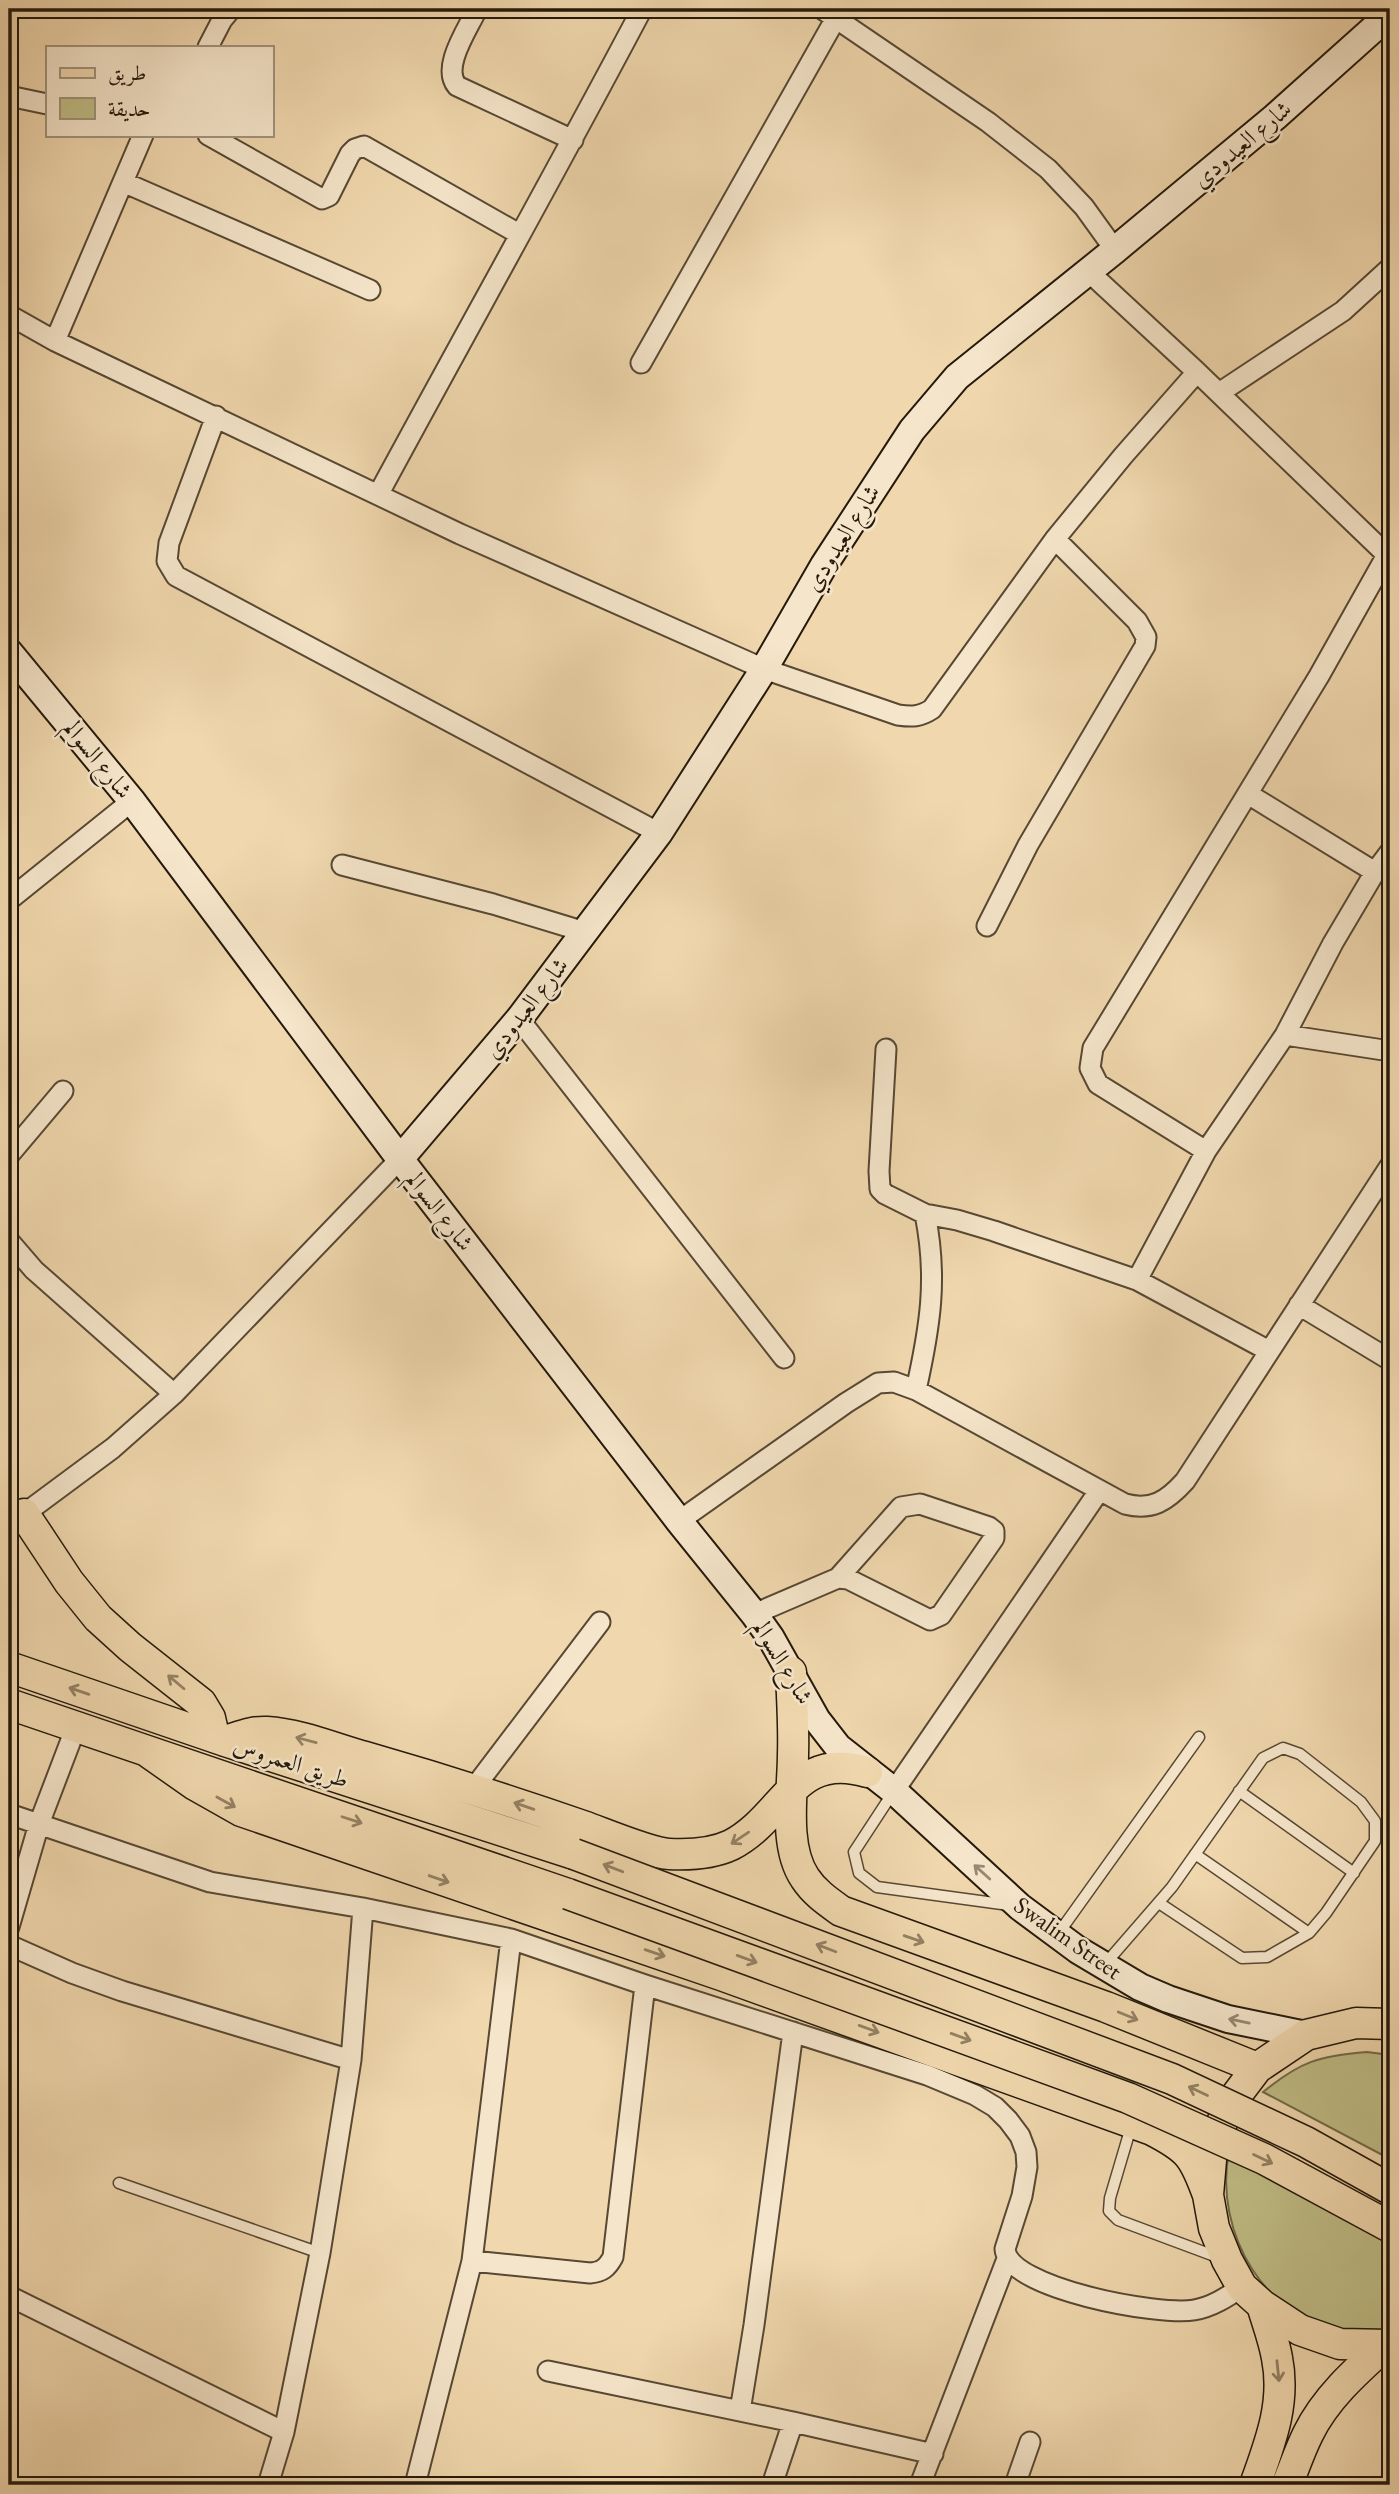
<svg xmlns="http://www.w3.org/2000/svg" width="1399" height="2494" font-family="'EB Garamond',Amiri,serif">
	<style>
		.green { fill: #c0bd86; stroke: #726b48; stroke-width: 2 }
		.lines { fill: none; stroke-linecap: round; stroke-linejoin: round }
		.lane-casing { stroke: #574834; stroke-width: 13 }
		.street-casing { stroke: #574834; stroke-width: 23 }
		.secondary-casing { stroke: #24190b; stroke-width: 30 }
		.primary-casing { stroke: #24190b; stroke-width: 33 }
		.lane { stroke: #f5e5ca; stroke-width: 10 }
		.street { stroke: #f5e5ca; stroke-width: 19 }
		.secondary { stroke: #f5e5ca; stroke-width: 26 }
		.primary { stroke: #f0d7ad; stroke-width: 30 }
		.primary-bridge-casing { stroke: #24190b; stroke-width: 33; stroke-linecap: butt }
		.primary-bridge { stroke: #f0d7ad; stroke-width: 30 }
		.oneway { stroke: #948264 }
		.oneway2 { stroke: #978974 }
		.labels { text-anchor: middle; stroke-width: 5; stroke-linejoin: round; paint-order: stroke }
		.street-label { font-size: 24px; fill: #24190b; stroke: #f5e5ca }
	</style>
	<rect width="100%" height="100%" fill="#f0d7ad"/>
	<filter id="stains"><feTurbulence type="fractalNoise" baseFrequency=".00286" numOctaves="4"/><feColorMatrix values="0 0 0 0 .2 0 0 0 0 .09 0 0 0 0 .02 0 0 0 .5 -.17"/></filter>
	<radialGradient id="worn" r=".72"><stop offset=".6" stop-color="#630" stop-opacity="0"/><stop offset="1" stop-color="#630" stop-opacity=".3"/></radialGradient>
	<!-- green -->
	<path class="green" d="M 1367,2052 L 1390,2055 L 1390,2159 L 1263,2092 C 1301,2061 1319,2056 1367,2052 Z
		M 1229,2152 L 1390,2242 L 1390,2329 C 1378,2332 1366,2330 1353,2330 C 1266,2327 1213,2231 1229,2152 Z"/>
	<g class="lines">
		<!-- lane casing -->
		<g class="lane-casing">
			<path id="lane" d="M 1239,1791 L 1354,1873
				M 892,1794 L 854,1852 L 859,1873 L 877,1887 L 1009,1905
				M 1195,1854 L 1309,1933
				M 1058,1934 L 1199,1737
				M 1106,1963 L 1172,1887 L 1263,1758 L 1283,1748 L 1300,1754 L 1361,1802 L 1375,1821 L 1375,1841 L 1326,1913 L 1309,1933 L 1267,1957 L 1242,1958 L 1159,1903
				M 1131,2127 L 1110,2198 L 1109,2211 L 1118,2220 L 1220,2258
				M 119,2183 L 320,2253"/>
		</g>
		<!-- street casing -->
		<g class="street-casing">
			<path id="street" d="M 477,9 C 468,29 441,67 457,86 L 573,140
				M 822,9 L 988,122 L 1048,169 L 1084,207 L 1115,250
				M 208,47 L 222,20 L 231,9
				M 9,96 L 47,104
				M 208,135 L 322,199 L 329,196 L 350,154 L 355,149 L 364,146 L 519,234
				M 123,182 L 370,290
				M 9,315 L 55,341 L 460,534 L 764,669 L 898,715 C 912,717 920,717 932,709 L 1055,539 L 1123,456 L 1197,372 L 1089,272
				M 55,341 L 143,135
				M 641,363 L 836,18
				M 1197,372 L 1387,555
				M 1219,393 L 1343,311 L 1390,268
				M 216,416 L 169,543 L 167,561 L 176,576 L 659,833
				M 378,495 C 466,332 556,172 642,9
				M 1248,794 L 1375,872
				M 342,865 L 493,904 L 585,932
				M 9,900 L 132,801
				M 987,926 L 1028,845 L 1145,646 L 1146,637 L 1137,621 L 1055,539
				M 519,1019 L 784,1358
				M 1285,1035 L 1390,1051
				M 886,1049 L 879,1171 L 880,1189 L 885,1194 L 925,1214
				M 1206,1151 L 1098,1084 L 1090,1068 L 1093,1048 L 1319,676 L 1387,555 L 1390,557
				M 9,1155 L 63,1091
				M 9,1241 L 34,1270 L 174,1394
				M 1137,1280 L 1206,1151 L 1285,1035 L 1333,943 L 1375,872 L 1390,852
				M 1299,1305 L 1390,1360
				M 916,1390 C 930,1327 938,1278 925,1214 L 957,1220 L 994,1231 L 1137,1280 L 1269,1351
				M 9,1519 L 24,1514 L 113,1448 L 174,1394 L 400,1159
				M 679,1521 L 846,1403 L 878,1383 L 894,1382 L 916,1390 L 1125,1504 C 1152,1511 1167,1501 1185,1481 L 1390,1166
				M 754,1614 L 838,1578 L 848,1579 L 930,1620 L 941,1615 L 994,1538 L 994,1531 L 989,1527 L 920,1504 L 901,1507 L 838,1578
				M 474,1788 L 600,1622
				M 894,1791 L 1099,1491
				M 9,1814 L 210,1882 L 363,1908 L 511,1939 L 645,1985 L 927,2075 L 975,2095 L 995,2107 L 1008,2120 L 1020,2136 L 1026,2152 L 1027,2167 L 1022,2196 L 1005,2249 C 1008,2289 1160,2316 1194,2310 C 1212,2307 1227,2297 1242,2287
				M 9,1927 L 39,1824 L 76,1727
				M 9,1945 L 72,1973 L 122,1991 L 351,2060
				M 472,2261 L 590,2273 C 602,2272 607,2268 613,2257 L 645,1985
				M 9,2296 L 284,2432
				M 548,2371 L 793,2422
				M 740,2411 L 754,2325 L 793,2032
				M 268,2485 L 284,2432 L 320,2253 L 351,2060 L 363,1908
				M 415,2485 L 472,2261 L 511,1939
				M 772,2485 L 793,2422 L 933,2454
				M 920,2485 L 1007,2259
				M 1015,2485 L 1030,2442"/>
		</g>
		<!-- secondary casing -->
		<g class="secondary-casing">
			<path id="secondary" d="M 9,652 L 132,801 L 400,1159 L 679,1521 L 754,1614 L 771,1638 L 817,1720 L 838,1747 L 894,1791 L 1020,1907 L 1078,1950 L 1140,1987 L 1168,1999 L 1228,2019 L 1306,2035
				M 400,1159 L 519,1019 L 659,833 L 764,669 L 824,565 L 912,430 L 957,377 L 1115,250 L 1275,117 L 1390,14"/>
		</g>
		<!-- primary casing -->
		<g class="primary-casing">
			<path id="primary" d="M 24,1514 L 69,1582 L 98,1618 L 130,1647 L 201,1703 L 210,1718 L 214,1736
				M 9,1667 L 225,1741 L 574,1854
				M 791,1672 C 792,1699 794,1727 793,1754 C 793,1790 783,1846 805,1878 C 814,1892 827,1901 841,1911 L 1106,2007 L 1257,2068
				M 9,1704 L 568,1894
				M 225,1741 C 239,1737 252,1731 267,1732 C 299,1734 333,1748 365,1757 C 438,1778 511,1801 583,1826 C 603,1833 650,1853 669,1854 C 690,1855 712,1854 731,1845 C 785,1817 794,1750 867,1772
				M 148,1752 L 195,1785 L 241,1811 L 721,1975 L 1152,2130 C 1189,2149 1194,2156 1208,2195
				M 1390,2024 L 1356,2023 L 1306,2035 L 1257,2068 L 1229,2105 L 1212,2148 L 1208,2195 L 1214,2228 L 1227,2260 L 1242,2287 L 1262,2305 L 1300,2330 L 1340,2344 L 1390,2345
				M 1255,2485 C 1270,2443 1286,2403 1277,2358 C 1274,2340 1267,2322 1262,2305
				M 1287,2485 C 1294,2468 1300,2450 1308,2434 C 1325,2399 1355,2372 1384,2346"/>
		</g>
		<!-- lane -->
		<use href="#lane" class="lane"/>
		<!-- street -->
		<use href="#street" class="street"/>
		<!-- secondary -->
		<use href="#secondary" class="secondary"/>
		<!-- primary -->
		<use href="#primary" class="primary"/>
		<!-- primary-bridge casing -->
		<g class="primary-bridge-casing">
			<path id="primary-bridge" d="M 574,1854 L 1172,2079 L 1306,2142 L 1390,2189
				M 568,1894 L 1128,2098 L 1264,2159 L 1390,2227"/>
		</g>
		<!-- primary-bridge -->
		<use href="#primary-bridge" class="primary-bridge"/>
	</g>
	<!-- one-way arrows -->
	<defs><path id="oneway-shaft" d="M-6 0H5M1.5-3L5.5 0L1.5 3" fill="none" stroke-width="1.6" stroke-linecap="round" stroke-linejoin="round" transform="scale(1.75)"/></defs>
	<g class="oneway">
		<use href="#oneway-shaft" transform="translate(176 1682) rotate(-140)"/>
		<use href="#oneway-shaft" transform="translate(79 1691) rotate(-161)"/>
		<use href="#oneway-shaft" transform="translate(306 1740) rotate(-165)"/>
		<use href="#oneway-shaft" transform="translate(226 1802) rotate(29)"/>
		<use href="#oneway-shaft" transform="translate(524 1806) rotate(-161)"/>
		<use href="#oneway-shaft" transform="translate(352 1820) rotate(18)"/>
		<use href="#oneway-shaft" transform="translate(740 1838) rotate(146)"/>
		<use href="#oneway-shaft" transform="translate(613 1868) rotate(-159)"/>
		<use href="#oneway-shaft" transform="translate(439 1879) rotate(19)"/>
		<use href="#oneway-shaft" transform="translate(914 1939) rotate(19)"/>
		<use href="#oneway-shaft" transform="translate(826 1948) rotate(-159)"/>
		<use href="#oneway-shaft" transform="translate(655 1953) rotate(19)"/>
		<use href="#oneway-shaft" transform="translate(747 1959) rotate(20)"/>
		<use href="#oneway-shaft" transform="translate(1128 2016) rotate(22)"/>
		<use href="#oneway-shaft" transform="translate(869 2029) rotate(20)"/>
		<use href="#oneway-shaft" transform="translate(961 2037) rotate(20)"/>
		<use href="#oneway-shaft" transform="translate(1198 2091) rotate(-155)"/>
		<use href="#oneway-shaft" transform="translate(1263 2159) rotate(26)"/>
		<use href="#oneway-shaft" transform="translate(1278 2371) rotate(84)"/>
	</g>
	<g class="oneway2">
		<use href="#oneway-shaft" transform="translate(982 1872) rotate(-138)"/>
		<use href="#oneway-shaft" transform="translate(1239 2021) rotate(-168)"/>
	</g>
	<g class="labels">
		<!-- street labels -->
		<g class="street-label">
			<text transform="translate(1242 144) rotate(-40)" y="8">شارع العيدودي</text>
			<text transform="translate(842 538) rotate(-58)" y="8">شارع العيدودي</text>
			<text transform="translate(98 759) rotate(51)" y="8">شارع السوالم</text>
			<text transform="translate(526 1008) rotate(-52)" y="8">شارع العيدودي</text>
			<text transform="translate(440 1211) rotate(52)" y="8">شارع السوالم</text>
			<text transform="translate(783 1662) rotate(59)" y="8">شارع السوالم</text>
			<text transform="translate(291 1762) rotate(18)" y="8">طريق العمروس</text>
			<text transform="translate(1068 1938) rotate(35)" y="8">Swalim Street</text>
		</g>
	</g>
	<!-- margin -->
	<rect width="1399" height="2494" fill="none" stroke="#f0d7ad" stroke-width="35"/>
	<rect x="10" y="10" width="1378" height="2473" fill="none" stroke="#24190b" stroke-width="3.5"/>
	<rect x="18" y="18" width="1364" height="2459" fill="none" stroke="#24190b" stroke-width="2"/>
	<!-- legend -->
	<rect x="46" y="46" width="228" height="91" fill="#f5e5ca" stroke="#a1937e" stroke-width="2"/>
	<rect x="60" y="68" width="35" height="10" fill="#f0d7ad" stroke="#a1937e" stroke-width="2"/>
	<text x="108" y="80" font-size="21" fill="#24190b">طريق</text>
	<rect x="60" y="98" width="35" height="21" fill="#c0bd86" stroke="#a1937e" stroke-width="2"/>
	<text x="108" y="116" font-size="21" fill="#24190b">حديقة</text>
	<rect width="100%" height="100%" filter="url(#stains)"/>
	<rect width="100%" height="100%" fill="url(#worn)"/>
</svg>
